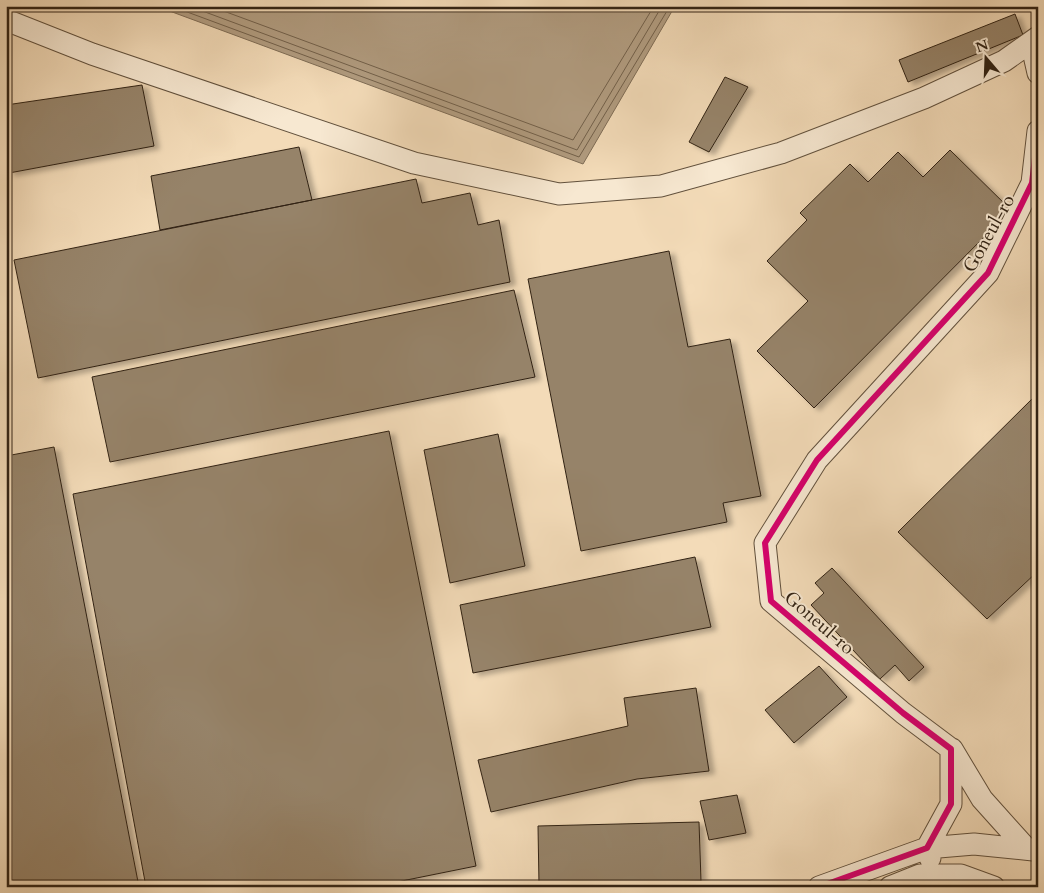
<svg xmlns="http://www.w3.org/2000/svg" width="1044" height="893" font-family="Cardo,serif">
	<style>
		.water { fill: #b19c80; stroke: #7e6c55 }
		.lines { fill: none; stroke-linecap: round; stroke-linejoin: round }
		.shore { stroke: #72604a; stroke-width: 1 }
		.building { fill: #968369; stroke: #322314; filter: url(#shadow) }
		.minor-casing { stroke: #62513d; stroke-width: 23 }
		.minor { stroke: #f7e8d1; stroke-width: 21 }
		.cycleway-casing { stroke: #f7e8d1; stroke-width: 9 }
		.cycleway { stroke: #d6006c; stroke-width: 6 }
		.labels { text-anchor: middle; stroke-width: 4; stroke-linejoin: round; paint-order: stroke }
		.street-label { font-size: 19px; fill: #322314; stroke: #f7e8d1 }
	</style>
	<defs>
		<filter id="shadow"><feDropShadow dx="5.5" dy="3" stdDeviation="2.5" flood-color="#0004"/></filter>
	</defs>
	<rect width="100%" height="100%" fill="#f3dbb8"/>
	<filter id="stains"><feTurbulence type="fractalNoise" baseFrequency=".004" numOctaves="4"/><feColorMatrix values="0 0 0 0 .2 0 0 0 0 .09 0 0 0 0 .02 0 0 0 .5 -.17"/></filter>
	<radialGradient id="worn" r=".72"><stop offset=".6" stop-color="#630" stop-opacity="0"/><stop offset="1" stop-color="#630" stop-opacity=".3"/></radialGradient>
	<!-- water -->
	<path class="water" d="M 156,6 L 675,6 L 583,164 Z"/>
	<g class="lines">
		<!-- shore -->
		<path class="shore" d="M 171,6 L 579,157 L 670,6
			M 189,6 L 577,150 L 662,6
			M 210,6 L 573,140 L 654,6"/>
	</g>
	<!-- building -->
	<path class="building" d="M 1015,14 L 1023,35 L 908,82 L 899,60 Z
		M 725,77 L 748,87 L 709,152 L 689,142 Z
		M 142,85 L 154,146 L 9,173 L 6,160 L 6,105 Z
		M 299,147 L 312,200 L 160,230 L 151,176 Z
		M 950,150 L 1011,210 L 814,408 L 757,351 L 808,301 L 767,261 L 807,220 L 800,213 L 850,164 L 868,182 L 898,152 L 923,177 Z
		M 416,179 L 422,203 L 470,193 L 478,225 L 499,220 L 510,282 L 38,378 L 14,260 Z
		M 669,251 L 688,347 L 730,339 L 761,496 L 723,503 L 727,522 L 581,551 L 528,279 Z
		M 514,290 L 535,377 L 110,462 L 92,377 Z
		M 1038,393 L 1038,571 L 987,619 L 898,532 Z
		M 389,431 L 476,866 L 372,887 L 146,887 L 73,494 Z
		M 498,434 L 525,566 L 450,583 L 424,450 Z
		M 54,447 L 139,887 L 6,887 L 6,456 Z
		M 695,557 L 711,627 L 473,673 L 460,605 Z
		M 832,568 L 924,667 L 909,681 L 895,665 L 880,679 L 811,605 L 824,593 L 815,583 Z
		M 819,666 L 847,697 L 794,743 L 765,710 Z
		M 696,688 L 709,771 L 637,779 L 491,812 L 478,760 L 628,726 L 624,698 Z
		M 737,795 L 746,833 L 709,840 L 700,801 Z
		M 699,822 L 701,881 L 539,885 L 538,826 Z"/>
	<g class="lines">
		<!-- minor casing -->
		<g class="minor-casing">
			<path id="minor" d="M 6,20 L 92,54 L 414,163 L 559,194 L 661,186 L 781,153 L 924,98 L 1004,61 L 1038,37
				M 1031,42 L 1038,73
				M 952,749 L 982,799 L 1026,848
				M 930,858 L 927,848 L 974,844 L 1033,850
				M 819,887 L 927,848 L 951,804 L 951,749 L 903,713 L 771,601 L 765,543 L 817,460 L 988,273 L 1032,183 L 1038,131
				M 890,887 L 920,875 L 961,875 L 994,887"/>
		</g>
		<!-- minor -->
		<use href="#minor" class="minor"/>
		<!-- cycleway casing -->
		<g class="cycleway-casing">
			<path id="cycleway" d="M 819,887 L 927,848 L 951,804 L 951,749 L 903,713 L 771,601 L 765,543 L 817,460 L 988,273 L 1032,183 L 1038,131"/>
		</g>
		<!-- cycleway -->
		<use href="#cycleway" class="cycleway"/>
	</g>
	<g class="labels">
		<!-- street labels -->
		<g class="street-label">
			<text transform="translate(988 233) rotate(-61)" y="7">Goneul-ro</text>
			<text transform="translate(820 622) rotate(41)" y="7">Goneul-ro</text>
		</g>
	</g>
	<!-- margin -->
	<rect width="1044" height="893" fill="none" stroke="#f3dbb8" stroke-width="25"/>
	<rect x="8" y="8" width="1029" height="878" fill="none" stroke="#322314" stroke-width="2.5"/>
	<rect x="12" y="12" width="1019" height="868" fill="none" stroke="#322314"/>
	<!-- north arrow -->
	<g transform="translate(986 58) rotate(341)" stroke="#f7e8d1" stroke-width="4" paint-order="stroke">
	<path d="M0-4L9 19L0 12L-9 19Z" fill="#322314"/>
	<text y="-8" font-size="14" font-weight="bold" text-anchor="middle" fill="#322314">N</text>
	</g>
	<rect width="100%" height="100%" filter="url(#stains)"/>
	<rect width="100%" height="100%" fill="url(#worn)"/>
</svg>
